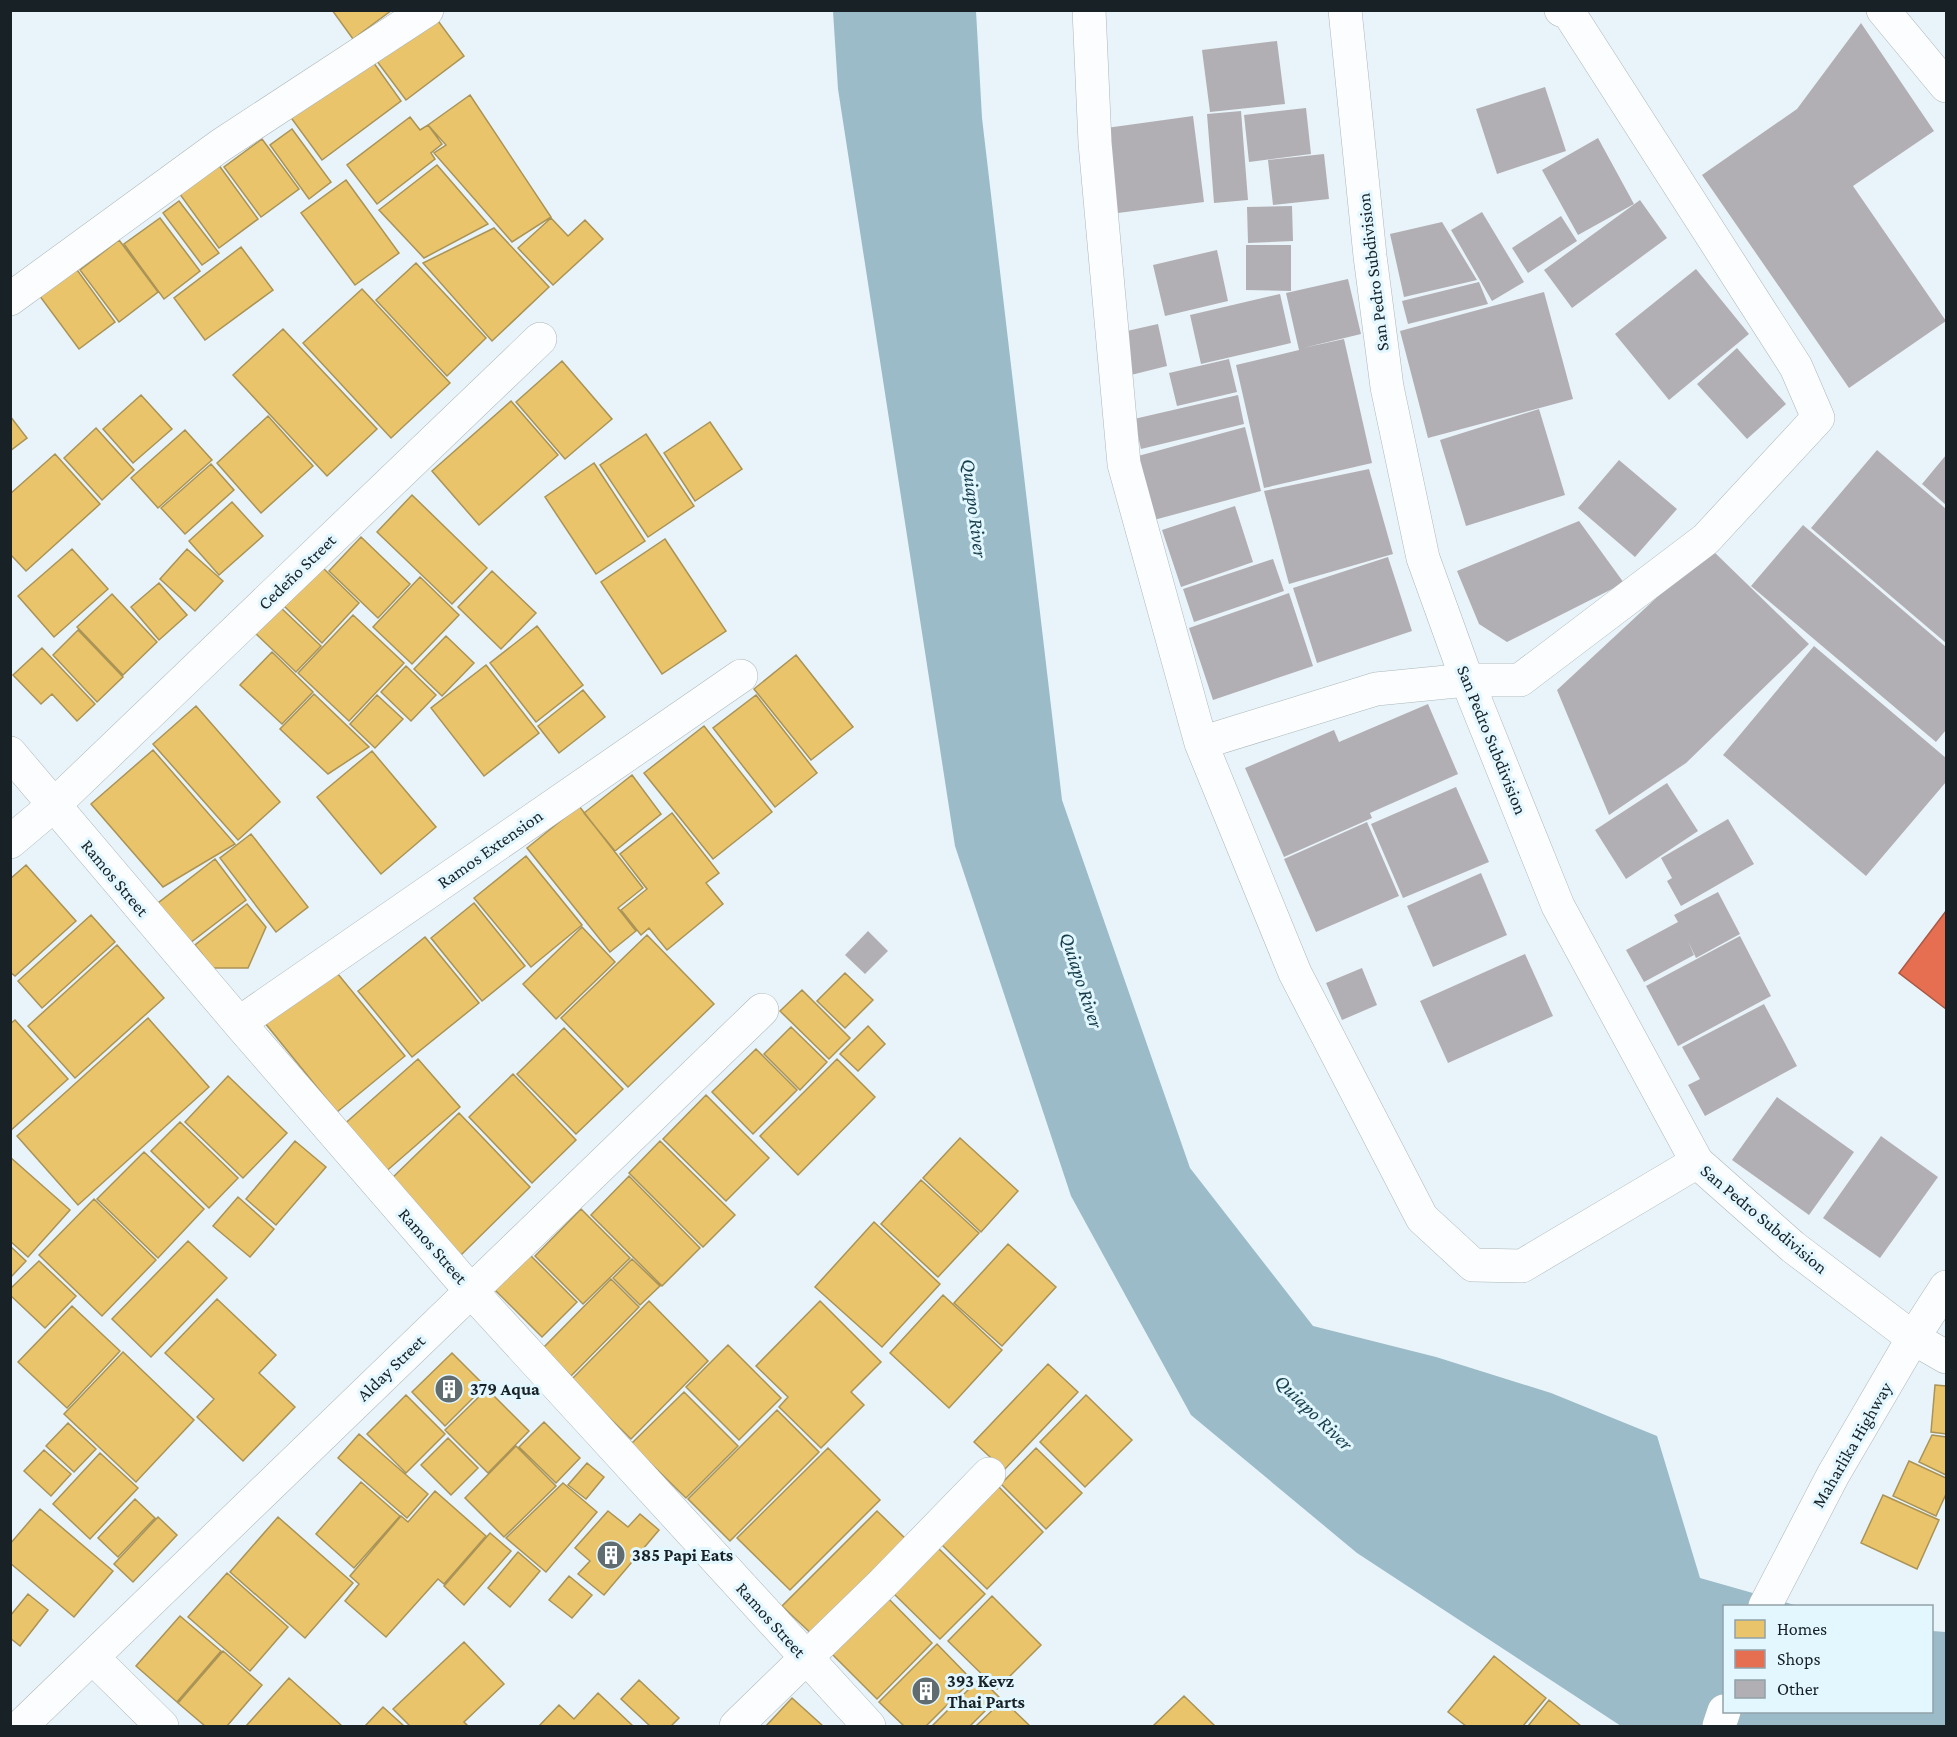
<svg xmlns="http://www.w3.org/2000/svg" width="1957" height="1737" font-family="'Crimson Pro',serif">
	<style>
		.water { fill: #9abbc7 }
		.homes { fill: #e9c46a; stroke: #aa9356; stroke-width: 1.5 }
		.shops { fill: #e76f51; stroke: #a95844; stroke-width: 1.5 }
		.building { fill: #b2afb4 }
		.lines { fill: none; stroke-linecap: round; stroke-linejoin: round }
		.minor-casing { stroke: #adb7bb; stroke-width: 34 }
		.major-casing { stroke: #adb7bb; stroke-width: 34 }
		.minor { stroke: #fcfdfe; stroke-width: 33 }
		.major { stroke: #fcfdfe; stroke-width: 33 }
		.labels { text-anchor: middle; stroke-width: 6; stroke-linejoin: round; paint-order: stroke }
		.street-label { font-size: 18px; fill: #182226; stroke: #e2f7ff }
		.poi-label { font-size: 18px; font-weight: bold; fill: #182226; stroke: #e2f7ff; text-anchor: start }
		.water-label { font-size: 20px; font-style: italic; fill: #163c49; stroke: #e2f7ff }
	</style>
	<rect width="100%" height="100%" fill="#e8f4f9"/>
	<!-- water -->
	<path class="water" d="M 833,11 L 976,11 L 982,118 L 1062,800 L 1190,1168 L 1313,1326 L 1436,1357 L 1551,1393 L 1657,1436 L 1700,1578 L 1798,1606 L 1724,1606 L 1724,1712 L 1932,1712 L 1932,1631 L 1946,1632 L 1946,1726 L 1621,1726 L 1357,1553 L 1191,1415 L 1071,1196 L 955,846 L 838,89 Z"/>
	<!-- homes -->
	<path class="homes" d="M 332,10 L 392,10 L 353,39 Z
		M 430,10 L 464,56 L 406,100 L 367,48 Z
		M 361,45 L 401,101 L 322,160 L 281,104 Z
		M 470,95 L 551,217 L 512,242 L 434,153 L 446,145 L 428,125 Z
		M 410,117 L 420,130 L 428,125 L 442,144 L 431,153 L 435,159 L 377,204 L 347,165 Z
		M 292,129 L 331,182 L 309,199 L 270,145 Z
		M 262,139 L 299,189 L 261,217 L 224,167 Z
		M 218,164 L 258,219 L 219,248 L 179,193 Z
		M 437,165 L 488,224 L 424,258 L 379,210 Z
		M 346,180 L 399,253 L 355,285 L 301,213 Z
		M 179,201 L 219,253 L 202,265 L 163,213 Z
		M 160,218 L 200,271 L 164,299 L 124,244 Z
		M 551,218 L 568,236 L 585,220 L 603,239 L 553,285 L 518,248 Z
		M 494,228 L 549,287 L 492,341 L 423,263 Z
		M 119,240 L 158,292 L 119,322 L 80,270 Z
		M 241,247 L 273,290 L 205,340 L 174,298 Z
		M 72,263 L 115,322 L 79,349 L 36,291 Z
		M 416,263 L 486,338 L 447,376 L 376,300 Z
		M 362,289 L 450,383 L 391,438 L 303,343 Z
		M 283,329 L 377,429 L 327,476 L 233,375 Z
		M 562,361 L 612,419 L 565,459 L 516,402 Z
		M 141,395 L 172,429 L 133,463 L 103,429 Z
		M 511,401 L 558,455 L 479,525 L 432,471 Z
		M 10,416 L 27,438 L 10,451 Z
		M 268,416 L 313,466 L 261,513 L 217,463 Z
		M 710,422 L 742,469 L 695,501 L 664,453 Z
		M 96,428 L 134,470 L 102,500 L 64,458 Z
		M 185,430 L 212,460 L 158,508 L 131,478 Z
		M 646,434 L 694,506 L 648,537 L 600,465 Z
		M 55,454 L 100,504 L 26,571 L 10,554 L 10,494 Z
		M 594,463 L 645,541 L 596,574 L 545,497 Z
		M 211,464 L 234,490 L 185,534 L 161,508 Z
		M 412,495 L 487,568 L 452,604 L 377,532 Z
		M 232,502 L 263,536 L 219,575 L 189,541 Z
		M 361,537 L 410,584 L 378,618 L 329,571 Z
		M 665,539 L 726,631 L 662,674 L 601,582 Z
		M 72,549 L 108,589 L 54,637 L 18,596 Z
		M 187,549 L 223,581 L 195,611 L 160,579 Z
		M 321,566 L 359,603 L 322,643 L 283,605 Z
		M 492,571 L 536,613 L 501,649 L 458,607 Z
		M 420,577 L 459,615 L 412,664 L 373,627 Z
		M 159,583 L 187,615 L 159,640 L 131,607 Z
		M 112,594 L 157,642 L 123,675 L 77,627 Z
		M 279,606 L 321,646 L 296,672 L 254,632 Z
		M 353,615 L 404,663 L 349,721 L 298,673 Z
		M 537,626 L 583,685 L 536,722 L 490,663 Z
		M 78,630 L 123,677 L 97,702 L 53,655 Z
		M 446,636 L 474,663 L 442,696 L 414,669 Z
		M 42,648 L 95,704 L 77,721 L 52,694 L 41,704 L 13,675 Z
		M 272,652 L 313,692 L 282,724 L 240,685 Z
		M 796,655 L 853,727 L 811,760 L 754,689 Z
		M 486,665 L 539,733 L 484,776 L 431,708 Z
		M 406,666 L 436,695 L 411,721 L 381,692 Z
		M 583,690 L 605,717 L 559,753 L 538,726 Z
		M 314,694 L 369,747 L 328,774 L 280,729 Z
		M 377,695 L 403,719 L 375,748 L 350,724 Z
		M 756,695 L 817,773 L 775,807 L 713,728 Z
		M 196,706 L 280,802 L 238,840 L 153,744 Z
		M 704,726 L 772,812 L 713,859 L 644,773 Z
		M 153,750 L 235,844 L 163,887 L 91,804 Z
		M 372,751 L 436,827 L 381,874 L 317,797 Z
		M 632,775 L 661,814 L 615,851 L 584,813 Z
		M 579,806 L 643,888 L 618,908 L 636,931 L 610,952 L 527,848 Z
		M 672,813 L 719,873 L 706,883 L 723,904 L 667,950 L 649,928 L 641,935 L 621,910 L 647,889 L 620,854 Z
		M 251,834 L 308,907 L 276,932 L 220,858 Z
		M 526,856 L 582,925 L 531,967 L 474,898 Z
		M 215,859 L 246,900 L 190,943 L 158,903 Z
		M 26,865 L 76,921 L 15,976 L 10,972 L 10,879 Z
		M 474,903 L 525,966 L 482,1001 L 431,938 Z
		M 247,904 L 266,927 L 248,968 L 213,968 L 195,945 Z
		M 91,915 L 115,942 L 42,1008 L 18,981 Z
		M 582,927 L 615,962 L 556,1019 L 523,984 Z
		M 647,935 L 714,1004 L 628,1087 L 561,1018 Z
		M 425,937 L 479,1003 L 412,1057 L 358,991 Z
		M 117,945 L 164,998 L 75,1078 L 28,1026 Z
		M 333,968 L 405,1056 L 337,1112 L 265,1023 Z
		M 845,973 L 873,1000 L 845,1028 L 817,1001 Z
		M 802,990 L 850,1038 L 829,1059 L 780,1011 Z
		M 148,1018 L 209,1087 L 78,1205 L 17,1136 Z
		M 15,1020 L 68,1079 L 10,1131 L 10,1024 Z
		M 868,1026 L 885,1044 L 858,1071 L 840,1054 Z
		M 791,1027 L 827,1062 L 800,1090 L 764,1054 Z
		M 564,1028 L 623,1089 L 576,1134 L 517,1074 Z
		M 756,1049 L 797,1090 L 753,1134 L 712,1092 Z
		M 418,1059 L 460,1107 L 383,1174 L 341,1127 Z
		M 837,1059 L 875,1097 L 798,1175 L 760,1136 Z
		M 513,1074 L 576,1140 L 532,1183 L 469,1117 Z
		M 228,1076 L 287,1133 L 243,1178 L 185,1122 Z
		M 706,1095 L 769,1158 L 726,1201 L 663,1139 Z
		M 459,1113 L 530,1187 L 461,1255 L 389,1181 Z
		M 180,1122 L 238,1178 L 209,1208 L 151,1151 Z
		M 960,1138 L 1018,1191 L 981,1232 L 923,1178 Z
		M 295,1141 L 326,1167 L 276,1225 L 246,1199 Z
		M 660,1141 L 735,1215 L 703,1247 L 629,1173 Z
		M 144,1152 L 204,1209 L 158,1258 L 97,1199 Z
		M 10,1157 L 70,1210 L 28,1257 L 10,1241 Z
		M 629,1176 L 700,1248 L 662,1286 L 591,1215 Z
		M 921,1180 L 979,1233 L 938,1277 L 881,1224 Z
		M 238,1197 L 274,1229 L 250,1257 L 213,1226 Z
		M 94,1199 L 156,1260 L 102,1316 L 39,1255 Z
		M 581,1209 L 630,1258 L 583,1304 L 535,1256 Z
		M 874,1222 L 940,1284 L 882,1347 L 815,1287 Z
		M 188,1241 L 227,1278 L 151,1357 L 112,1319 Z
		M 1008,1244 L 1056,1287 L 1002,1346 L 954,1303 Z
		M 10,1246 L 26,1261 L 10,1278 Z
		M 528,1253 L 577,1302 L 542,1337 L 493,1288 Z
		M 632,1259 L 660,1286 L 640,1305 L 613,1278 Z
		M 39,1261 L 76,1296 L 45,1328 L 10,1295 L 10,1289 Z
		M 611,1279 L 639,1307 L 571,1376 L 543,1348 Z
		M 943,1295 L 1002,1350 L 949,1408 L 890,1353 Z
		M 217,1299 L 276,1355 L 259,1373 L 295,1407 L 243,1461 L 197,1417 L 214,1399 L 165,1353 Z
		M 649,1301 L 708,1361 L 631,1439 L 571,1380 Z
		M 820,1301 L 881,1362 L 851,1392 L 864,1405 L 821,1448 L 779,1407 L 788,1397 L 756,1366 Z
		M 72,1306 L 120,1351 L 67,1408 L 18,1362 Z
		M 728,1345 L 781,1398 L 739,1440 L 686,1387 Z
		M 123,1352 L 194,1420 L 136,1482 L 64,1414 Z
		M 452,1353 L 485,1386 L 445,1426 L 412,1392 Z
		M 1048,1364 L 1078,1392 L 1004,1470 L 974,1442 Z
		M 1935,1385 L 1946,1386 L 1946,1434 L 1931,1432 Z
		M 487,1389 L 529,1431 L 488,1473 L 445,1430 Z
		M 684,1392 L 738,1446 L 686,1498 L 631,1444 Z
		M 406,1395 L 445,1434 L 406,1473 L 367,1434 Z
		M 1086,1395 L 1132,1440 L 1085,1487 L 1040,1442 Z
		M 777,1410 L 819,1452 L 730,1541 L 688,1499 Z
		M 544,1422 L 580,1458 L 556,1483 L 519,1447 Z
		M 68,1423 L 96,1449 L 74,1472 L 46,1446 Z
		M 359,1434 L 428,1494 L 407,1518 L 338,1458 Z
		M 1932,1435 L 1946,1437 L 1946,1475 L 1919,1462 Z
		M 448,1438 L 478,1468 L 451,1495 L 421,1465 Z
		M 516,1446 L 556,1486 L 504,1537 L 465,1498 Z
		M 828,1448 L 880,1500 L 790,1590 L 737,1538 Z
		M 1036,1448 L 1082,1493 L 1046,1529 L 1001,1484 Z
		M 44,1450 L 71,1474 L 51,1496 L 24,1471 Z
		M 100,1453 L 138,1488 L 90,1539 L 53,1504 Z
		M 1909,1461 L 1946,1478 L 1946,1494 L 1936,1516 L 1893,1496 Z
		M 587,1463 L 604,1477 L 586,1499 L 568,1485 Z
		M 361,1482 L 400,1516 L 354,1568 L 316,1534 Z
		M 563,1483 L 597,1512 L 546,1572 L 506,1538 Z
		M 997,1485 L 1043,1532 L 987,1589 L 940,1543 Z
		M 435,1491 L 486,1536 L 444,1584 L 438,1579 L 386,1637 L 345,1601 L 359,1584 L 350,1576 L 401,1516 L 408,1522 Z
		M 1883,1495 L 1939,1520 L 1917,1569 L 1861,1543 Z
		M 135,1499 L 155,1518 L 118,1557 L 98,1538 Z
		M 40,1509 L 113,1571 L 74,1617 L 10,1563 L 10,1544 Z
		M 608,1511 L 628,1527 L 640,1514 L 659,1530 L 604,1595 L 578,1574 L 590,1561 L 575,1548 Z
		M 877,1511 L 911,1544 L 817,1639 L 782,1606 Z
		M 158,1517 L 177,1535 L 133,1582 L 114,1564 Z
		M 278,1517 L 353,1583 L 305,1638 L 230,1572 Z
		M 490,1533 L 511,1551 L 464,1605 L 444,1586 Z
		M 937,1547 L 985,1594 L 940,1639 L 892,1592 Z
		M 518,1552 L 540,1571 L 510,1607 L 488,1588 Z
		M 227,1573 L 288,1627 L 250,1671 L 188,1617 Z
		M 569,1576 L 592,1595 L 572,1618 L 549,1600 Z
		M 881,1591 L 932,1643 L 877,1699 L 825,1647 Z
		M 28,1594 L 48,1610 L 20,1646 L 10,1638 L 10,1616 Z
		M 992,1596 L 1041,1645 L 997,1689 L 948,1641 Z
		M 180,1616 L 221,1651 L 177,1702 L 136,1666 Z
		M 464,1642 L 504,1684 L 464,1722 L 468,1726 L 410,1726 L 393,1709 Z
		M 937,1644 L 972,1680 L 926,1726 L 904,1726 L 879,1702 Z
		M 223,1651 L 262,1685 L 227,1726 L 205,1726 L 178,1703 Z
		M 1494,1656 L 1546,1698 L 1523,1726 L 1466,1726 L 1448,1712 Z
		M 289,1678 L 342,1726 L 246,1726 Z
		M 980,1678 L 999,1697 L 970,1726 L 932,1726 Z
		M 639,1680 L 679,1718 L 671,1726 L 650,1726 L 621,1699 Z
		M 598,1693 L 633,1726 L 539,1726 L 559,1705 L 574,1719 Z
		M 1184,1696 L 1215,1726 L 1153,1726 Z
		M 792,1698 L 823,1726 L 766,1726 Z
		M 1003,1700 L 1030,1726 L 976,1726 Z
		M 1549,1700 L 1581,1726 L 1528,1726 Z
		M 383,1707 L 404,1726 L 365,1726 Z"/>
	<!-- shops -->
	<path class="shops" d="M 1946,911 L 1946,1009 L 1899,973 Z"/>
	<!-- building -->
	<path class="building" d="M 1861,23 L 1934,131 L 1853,186 L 1946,321 L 1849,388 L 1702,175 L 1797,109 Z
		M 1277,41 L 1285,104 L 1210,112 L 1202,50 Z
		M 1545,87 L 1566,151 L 1497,174 L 1476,109 Z
		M 1306,108 L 1311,154 L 1249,162 L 1244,115 Z
		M 1241,111 L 1248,200 L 1214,203 L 1207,114 Z
		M 1193,116 L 1204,202 L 1110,214 L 1099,129 Z
		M 1598,138 L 1634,204 L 1578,235 L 1542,170 Z
		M 1324,154 L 1329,199 L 1273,205 L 1268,160 Z
		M 1640,200 L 1667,238 L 1572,308 L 1544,270 Z
		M 1292,206 L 1293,241 L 1248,243 L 1247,207 Z
		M 1482,212 L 1524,282 L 1492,301 L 1451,230 Z
		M 1561,216 L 1577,241 L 1528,273 L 1512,248 Z
		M 1442,222 L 1477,280 L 1404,297 L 1390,234 Z
		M 1246,245 L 1291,245 L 1291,291 L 1246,290 Z
		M 1217,250 L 1228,301 L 1165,316 L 1153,265 Z
		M 1696,269 L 1749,334 L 1669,400 L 1615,334 Z
		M 1348,279 L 1361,334 L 1303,348 L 1344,339 L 1372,463 L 1264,488 L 1236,365 L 1299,350 L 1286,293 Z
		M 1479,282 L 1488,304 L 1408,324 L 1402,301 Z
		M 1544,292 L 1573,399 L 1428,438 L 1400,331 Z
		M 1280,294 L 1291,343 L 1201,364 L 1190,315 Z
		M 1158,324 L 1167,366 L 1127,376 L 1118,333 Z
		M 1737,348 L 1786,404 L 1747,439 L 1697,384 Z
		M 1229,359 L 1237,392 L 1177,406 L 1169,373 Z
		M 1238,395 L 1244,424 L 1141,449 L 1134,419 Z
		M 1539,409 L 1565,495 L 1466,526 L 1440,440 Z
		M 1245,427 L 1261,491 L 1154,520 L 1138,456 Z
		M 1877,450 L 1946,509 L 1946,643 L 1811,528 Z
		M 1946,455 L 1946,505 L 1922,484 Z
		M 1619,460 L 1677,509 L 1635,557 L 1578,508 Z
		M 1369,469 L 1393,554 L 1289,584 L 1264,491 Z
		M 1235,506 L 1253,562 L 1181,587 L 1162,530 Z
		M 1579,521 L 1624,583 L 1507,642 L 1479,624 L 1457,571 Z
		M 1803,525 L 1946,647 L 1946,730 L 1936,742 L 1751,586 Z
		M 1710,548 L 1809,644 L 1686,763 L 1609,815 L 1557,690 Z
		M 1388,557 L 1412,631 L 1317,663 L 1293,588 Z
		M 1273,559 L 1284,591 L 1194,622 L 1183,589 Z
		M 1289,593 L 1313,666 L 1213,700 L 1189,628 Z
		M 1814,646 L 1946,758 L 1946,782 L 1866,876 L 1723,755 Z
		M 1428,704 L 1458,774 L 1370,813 L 1372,818 L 1284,857 L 1245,768 L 1334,730 L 1339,742 Z
		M 1667,783 L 1698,831 L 1626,879 L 1595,830 Z
		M 1456,787 L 1489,862 L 1403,898 L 1371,824 Z
		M 1728,819 L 1754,864 L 1681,906 L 1667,881 L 1672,878 L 1661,858 Z
		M 1367,822 L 1399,896 L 1316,932 L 1284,859 Z
		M 1481,873 L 1507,935 L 1433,967 L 1407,906 Z
		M 1718,892 L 1740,934 L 1696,958 L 1688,941 L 1694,955 L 1644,982 L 1626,950 L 1678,922 L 1674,915 Z
		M 868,931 L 888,951 L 865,974 L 845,955 Z
		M 1740,936 L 1771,996 L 1678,1046 L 1646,986 Z
		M 1525,954 L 1553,1016 L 1448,1063 L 1420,1001 Z
		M 1362,968 L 1377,1005 L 1342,1020 L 1326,983 Z
		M 1764,1004 L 1797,1066 L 1705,1116 L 1688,1085 L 1700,1079 L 1682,1047 Z
		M 1777,1097 L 1854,1152 L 1809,1215 L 1732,1160 Z
		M 1881,1136 L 1938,1177 L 1880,1258 L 1823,1218 Z"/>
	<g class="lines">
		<!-- minor casing -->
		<g class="minor-casing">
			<path id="minor" d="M 1089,10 L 1095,143 L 1124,464 L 1201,743 L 1295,973 L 1422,1218 L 1473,1265 L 1522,1266 L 1697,1162
				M 1345,10 L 1370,256 L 1387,387 L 1423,558 L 1467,680 L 1558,906 L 1697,1162 L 1793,1247 L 1913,1338 L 1946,1357
				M 1883,10 L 1946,86
				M 10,299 L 221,145 L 427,10
				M 1201,743 L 1376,689 L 1467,680 L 1520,680 L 1706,539 L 1818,418 L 1796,367 L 1569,13 L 1561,10
				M 10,753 L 239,1023 L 471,1291 L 869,1726
				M 10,842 L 54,805 L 540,339
				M 239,1023 L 741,676
				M 93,1658 L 162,1726
				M 21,1726 L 762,1010
				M 736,1726 L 883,1583 L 989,1474"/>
		</g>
		<!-- major casing -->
		<g class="major-casing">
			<path id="major" d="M 1765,1606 L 1833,1475 L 1913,1338 L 1946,1287
				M 1719,1726 L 1724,1711"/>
		</g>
		<!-- minor -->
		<use href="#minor" class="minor"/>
		<!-- major -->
		<use href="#major" class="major"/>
	</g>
	<!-- icons -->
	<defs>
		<g id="building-disc" transform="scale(1.5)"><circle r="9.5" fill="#616c70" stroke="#e2f7ff"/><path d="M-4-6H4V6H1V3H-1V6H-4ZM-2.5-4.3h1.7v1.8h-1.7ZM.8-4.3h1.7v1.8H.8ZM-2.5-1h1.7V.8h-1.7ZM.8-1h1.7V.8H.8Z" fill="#fff"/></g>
	</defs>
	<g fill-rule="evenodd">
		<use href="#building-disc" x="449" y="1389"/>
		<use href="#building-disc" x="611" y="1555"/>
		<use href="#building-disc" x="926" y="1691"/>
	</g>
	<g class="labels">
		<!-- street labels -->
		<g class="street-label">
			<text transform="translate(1373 272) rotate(-97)" y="6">San Pedro Subdivision</text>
			<text transform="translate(297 572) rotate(-44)" y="6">Cedeño Street</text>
			<text transform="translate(1492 740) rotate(68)" y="6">San Pedro Subdivision</text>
			<text transform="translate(490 849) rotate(-35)" y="6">Ramos Extension</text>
			<text transform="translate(115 878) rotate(50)" y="6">Ramos Street</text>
			<text transform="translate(1764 1219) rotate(40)" y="6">San Pedro Subdivision</text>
			<text transform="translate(433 1246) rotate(49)" y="6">Ramos Street</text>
			<text transform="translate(391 1368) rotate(-44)" y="6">Alday Street</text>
			<text transform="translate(1852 1445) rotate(-60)" y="6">Maharlika Highway</text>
			<text transform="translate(771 1620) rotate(48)" y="6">Ramos Street</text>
		</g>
		<!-- poi labels -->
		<g class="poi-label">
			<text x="470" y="1395">379 Aqua</text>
			<text x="632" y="1561">385 Papi Eats</text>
			<text x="947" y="1687">393 Kevz<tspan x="947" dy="21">Thai Parts</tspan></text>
		</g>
		<!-- water labels -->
		<g class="water-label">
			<text transform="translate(975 508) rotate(83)" y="7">Quiapo River</text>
			<text transform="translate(1082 980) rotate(72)" y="7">Quiapo River</text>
			<text transform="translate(1314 1412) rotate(44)" y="7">Quiapo River</text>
		</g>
	</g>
	<!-- border -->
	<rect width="1957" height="1737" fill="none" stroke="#182226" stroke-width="24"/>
	<!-- legend -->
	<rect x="1723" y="1605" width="210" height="108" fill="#e2f7ff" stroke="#91a2a8" stroke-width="1.5"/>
	<rect x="1735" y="1620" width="30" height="18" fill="#e9c46a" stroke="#91a2a8" stroke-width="1.5"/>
	<text x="1777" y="1635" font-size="18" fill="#182226">Homes</text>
	<rect x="1735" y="1650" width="30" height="18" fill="#e76f51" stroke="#91a2a8" stroke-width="1.5"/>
	<text x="1777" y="1665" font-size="18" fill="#182226">Shops</text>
	<rect x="1735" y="1680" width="30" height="18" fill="#b2afb4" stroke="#91a2a8" stroke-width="1.5"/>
	<text x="1777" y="1695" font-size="18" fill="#182226">Other</text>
</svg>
